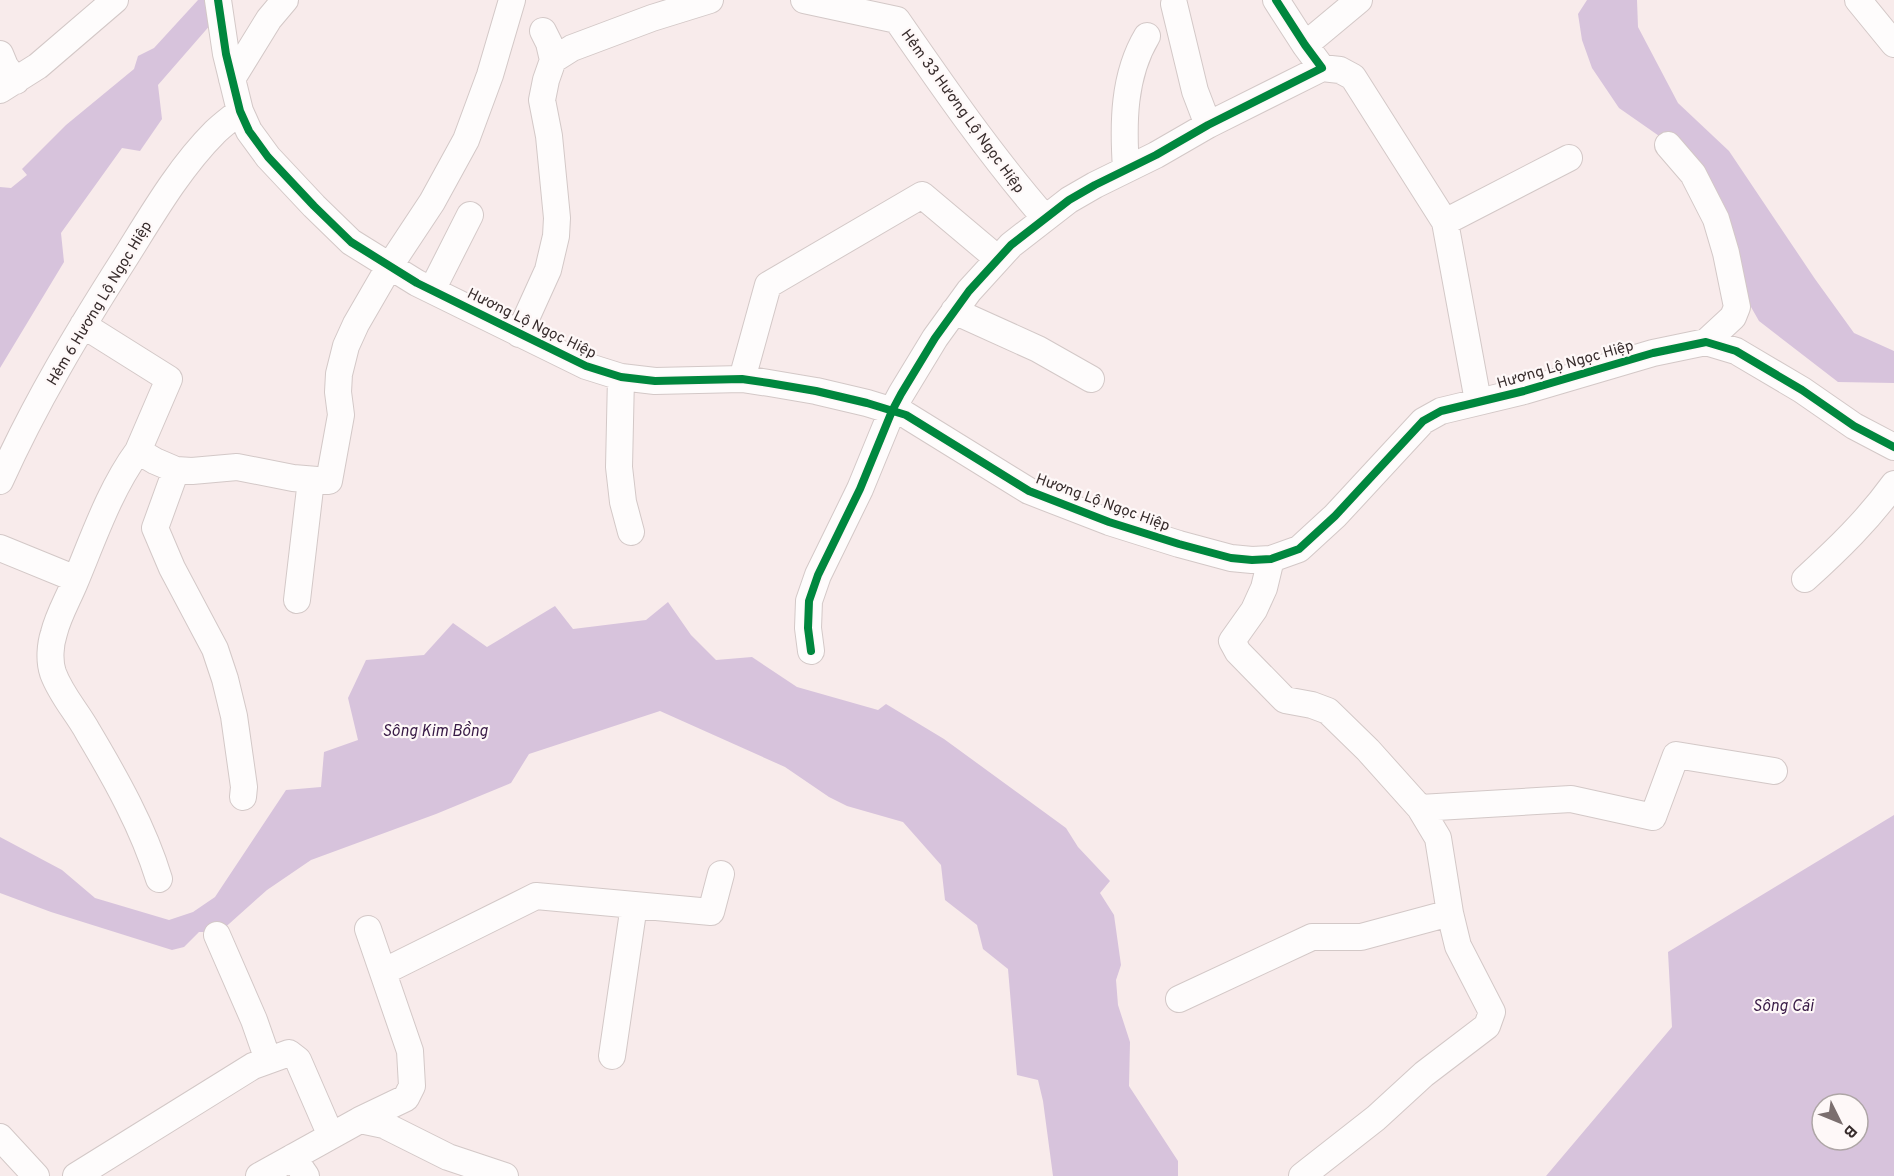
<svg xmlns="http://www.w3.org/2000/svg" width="1894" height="1176" font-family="Overpass,sans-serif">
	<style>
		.water { fill: #d7c3dc; fill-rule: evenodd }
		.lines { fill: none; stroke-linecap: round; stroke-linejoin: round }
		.minor-casing { stroke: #d3c8c7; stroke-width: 28 }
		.minor { stroke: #fefcfc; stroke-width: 26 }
		.cycleway-casing { stroke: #fef8f8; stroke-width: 11 }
		.cycleway { stroke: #00873e; stroke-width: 8 }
		.labels { text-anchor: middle; stroke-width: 4.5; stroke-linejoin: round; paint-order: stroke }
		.street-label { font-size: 15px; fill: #372c2c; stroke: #fef8f8 }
		.water-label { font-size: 16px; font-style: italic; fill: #381a46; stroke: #fef8f8 }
	</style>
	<rect width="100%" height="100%" fill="#f8ebeb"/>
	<!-- water -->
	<path class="water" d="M 198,0 L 232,0 L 158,85 L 162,119 L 140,151 L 122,148 L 61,233 L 64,262 L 0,368 L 0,187 L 11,188 L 27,175 L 22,169 L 66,125 L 134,69 L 138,56 L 154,48 Z
		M 1587,0 L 1637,0 L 1638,27 L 1678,103 L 1729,151 L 1815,279 L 1854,333 L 1894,351 L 1894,383 L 1838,382 L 1759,321 L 1739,286 L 1738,250 L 1724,205 L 1704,167 L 1682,143 L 1662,138 L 1619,108 L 1592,68 L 1582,40 L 1578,14 Z
		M 668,602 L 691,635 L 716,660 L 752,657 L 797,687 L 878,710 L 886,704 L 944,739 L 1066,828 L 1078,847 L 1110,881 L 1100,893 L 1114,915 L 1121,965 L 1116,980 L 1118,1005 L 1130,1042 L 1129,1086 L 1178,1161 L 1178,1176 L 1053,1176 L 1043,1101 L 1038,1080 L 1017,1075 L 1008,969 L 983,949 L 977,925 L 945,900 L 941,865 L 903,822 L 847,806 L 829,797 L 785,767 L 660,711 L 529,754 L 511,783 L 436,814 L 311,860 L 267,890 L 220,932 L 199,932 L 184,947 L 172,950 L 51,912 L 0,893 L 0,837 L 62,870 L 95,898 L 169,920 L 193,912 L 215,897 L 286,790 L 321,787 L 324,752 L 358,740 L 348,698 L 366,660 L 424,655 L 453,623 L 487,647 L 555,606 L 573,629 L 646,620 Z
		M 1894,815 L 1894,1176 L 1546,1176 L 1672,1027 L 1668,952 ZM 1822,1104 L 1858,1104 L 1858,1140 L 1822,1140 Z"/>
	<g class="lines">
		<!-- minor casing -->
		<g class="minor-casing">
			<path id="minor" d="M 218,0 L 226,54 L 240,111 L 249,131 L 268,157 L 314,206 L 351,242 L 417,283 L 586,366 L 621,377 L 655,381 L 742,379 L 769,383 L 816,391 L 867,403 L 906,415 L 1029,491 L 1109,522 L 1179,544 L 1231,558 L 1252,560 L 1271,559 L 1299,549 L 1335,516 L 1423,421 L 1441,411 L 1524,391 L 1653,353 L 1706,342 L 1736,351 L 1802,390 L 1854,426 L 1894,447
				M 804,0 L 897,20 C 944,88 991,156 1045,218
				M 1276,0 L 1305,45 L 1322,68
				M 1858,0 L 1894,44
				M 1174,4 L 1195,91 L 1208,125
				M 1305,45 L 1359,0
				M 0,54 L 5,66 L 16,81
				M 553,60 L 572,48 L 652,18 L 710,0
				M 232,79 L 269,19 L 285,0
				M 0,90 L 38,66 L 115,0
				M 1668,145 L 1693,174 L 1716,219 L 1726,253 L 1737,307 L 1733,317 L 1706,342
				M 1126,169 C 1123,124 1123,76 1147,36
				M 1445,222 L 1569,158
				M 432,290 L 470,215
				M 954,311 L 1038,349 L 1091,379
				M 83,325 L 169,379 L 138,451 L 155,461 L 176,470 L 192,471 L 237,467 L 293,478 L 329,481 L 341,415 L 338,392 L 339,374 L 346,346 L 356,324 L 389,267 L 432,202 L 466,140 L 490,75 L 512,0
				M 519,334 L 548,270 L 556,236 L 557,218 L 549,136 L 542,100 L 546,80 L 553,60 L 549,43 L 543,31
				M 621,377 L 619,467 L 623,502 L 631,532
				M 742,379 L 768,285 L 922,195 L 998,259
				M 138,451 C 110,489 93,539 75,582 C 68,599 58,616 54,633 C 50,645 49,661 53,673 C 61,695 77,712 88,732 C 116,779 143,827 159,879
				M 176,470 L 155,528 L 172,568 L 215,649 L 225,679 L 234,716 L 244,787 L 243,797
				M 0,481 C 35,403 79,330 125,258 C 152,215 179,168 215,132 C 223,124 232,118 240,111
				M 0,548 L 76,579
				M 1271,559 L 1264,588 L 1254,610 L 1232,641 L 1238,652 L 1285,700 L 1312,705 L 1328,711 L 1368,750 L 1420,808 L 1438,838 L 1450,913 L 1458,946 L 1492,1012 L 1487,1026 L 1424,1074 L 1376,1118 L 1302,1176
				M 1805,579 C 1838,549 1868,520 1894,484
				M 297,600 L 311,480
				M 811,651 L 808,628 L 809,601 L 818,575 L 860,489 L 892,411 L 901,394 L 935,338 L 969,291 L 1011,245 L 1069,200 L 1095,185 L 1156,155 L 1208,125 L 1322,68 L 1340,70 L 1353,77 L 1445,222 L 1478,401
				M 1420,808 L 1571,799 L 1653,817 L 1676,755 L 1774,771
				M 217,935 L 254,1020 L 268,1060
				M 383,972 L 536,896 L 711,912 L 721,874
				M 1179,999 L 1312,937 L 1361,937 L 1450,913
				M 612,1056 L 634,905
				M 360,1120 L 406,1098 L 412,1086 L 410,1051 L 368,929
				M 0,1137 L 36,1176
				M 293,1157 L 306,1176
				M 76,1176 L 253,1066 L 289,1053 L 298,1060 L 331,1136
				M 259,1176 L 360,1120 L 384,1125 L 448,1157 L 505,1176"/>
		</g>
		<!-- minor -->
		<use href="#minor" class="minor"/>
		<!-- cycleway casing -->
		<g class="cycleway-casing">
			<path id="cycleway" d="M 218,0 L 226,54 L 240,111 L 249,131 L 268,157 L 314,206 L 351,242 L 417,283 L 586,366 L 621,377 L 655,381 L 742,379 L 769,383 L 816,391 L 867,403 L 906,415 L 1029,491 L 1109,522 L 1179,544 L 1231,558 L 1252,560 L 1271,559 L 1299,549 L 1335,516 L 1423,421 L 1441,411 L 1524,391 L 1653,353 L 1706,342 L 1736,351 L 1802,390 L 1854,426 L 1894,447
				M 811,651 L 808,628 L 809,601 L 818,575 L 860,489 L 892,411 L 901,394 L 935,338 L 969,291 L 1011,245 L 1069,200 L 1095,185 L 1156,155 L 1208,125 L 1322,68 L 1305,45 L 1276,0"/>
		</g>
		<!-- cycleway -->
		<use href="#cycleway" class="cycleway"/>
	</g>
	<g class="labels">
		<!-- street labels -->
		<g class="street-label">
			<text transform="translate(963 111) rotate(54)" y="5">Hẻm 33 Hương Lộ Ngọc Hiệp</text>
			<text transform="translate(99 303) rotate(-59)" y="5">Hẻm 6 Hương Lộ Ngọc Hiệp</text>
			<text transform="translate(532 323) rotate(26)" y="5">Hương Lộ Ngọc Hiệp</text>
			<text transform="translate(1565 364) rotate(-16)" y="5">Hương Lộ Ngọc Hiệp</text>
			<text transform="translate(1103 502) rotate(20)" y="5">Hương Lộ Ngọc Hiệp</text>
		</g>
		<!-- water labels -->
		<g class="water-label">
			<text x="435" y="736">Sông Kim Bồng</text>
			<text x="1783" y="1011">Sông Cái</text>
		</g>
	</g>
	<!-- north arrow -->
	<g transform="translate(1840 1122) rotate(133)"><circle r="28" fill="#fef8f8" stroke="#aea6a6" stroke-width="1.5"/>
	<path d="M0-4.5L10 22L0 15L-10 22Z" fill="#7b6f6f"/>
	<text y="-9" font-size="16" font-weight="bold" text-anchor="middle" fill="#372c2c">B</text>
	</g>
</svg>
